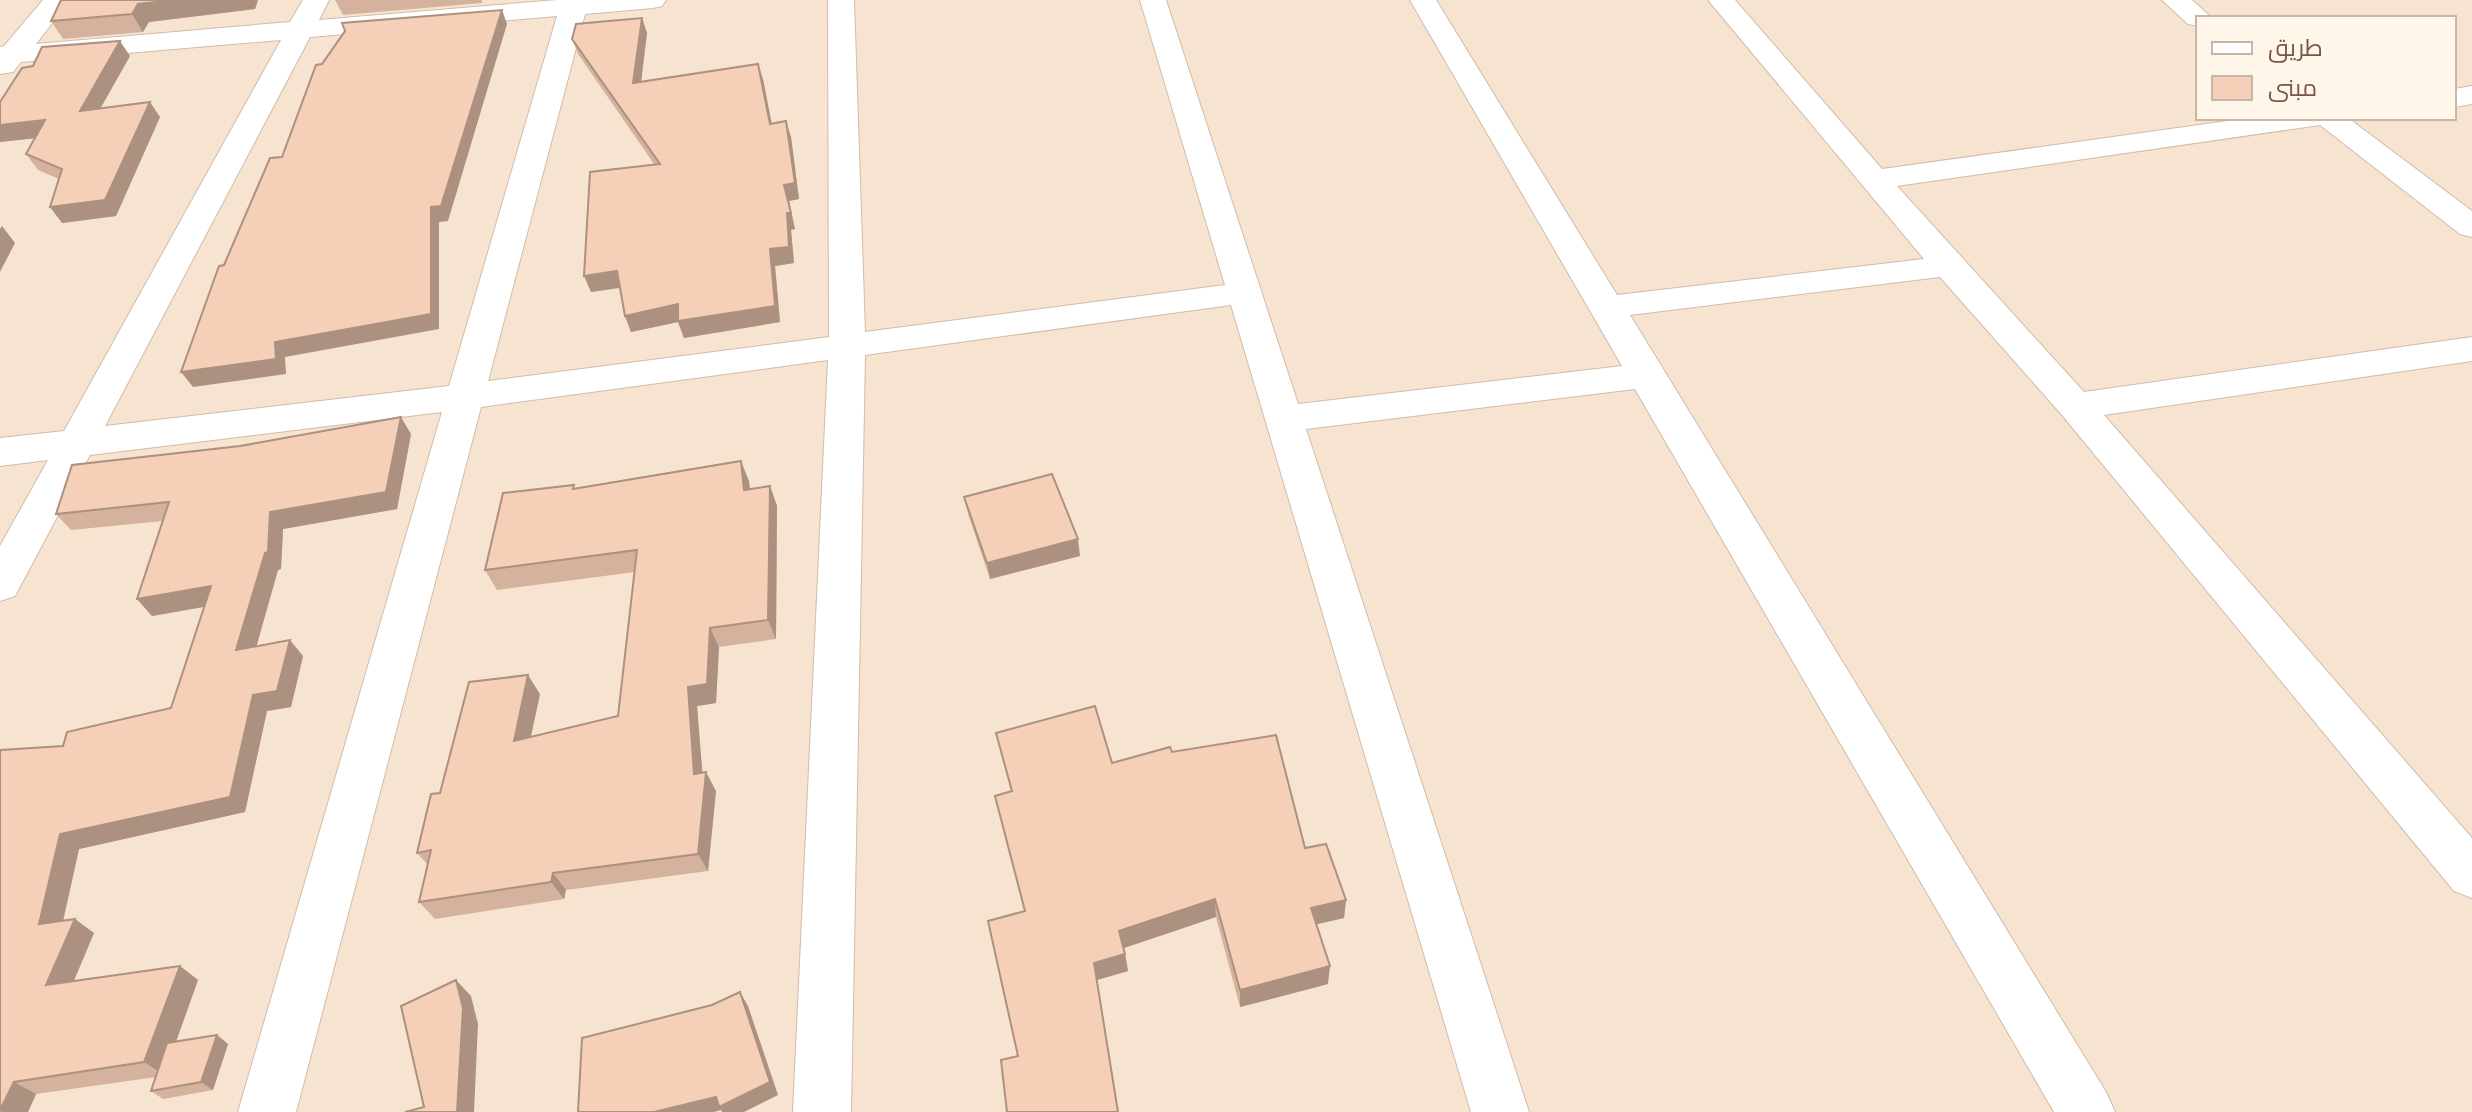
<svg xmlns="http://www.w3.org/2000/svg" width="2472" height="1112" font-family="'Work Sans',Cairo,sans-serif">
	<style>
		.residential { fill: #f6e4d0; fill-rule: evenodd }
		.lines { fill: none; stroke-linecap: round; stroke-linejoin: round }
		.minor-casing { stroke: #d2bbaa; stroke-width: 2 }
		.minor { fill: #fff; fill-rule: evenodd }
		.wall { fill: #d4b29e }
		.shaded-wall { fill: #ac9181 }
		.building { fill: #f6cfb8; stroke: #ac9181; stroke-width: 2 }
	</style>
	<rect width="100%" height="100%" fill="#fef3e2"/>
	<!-- residential -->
	<path class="residential" d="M 0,0 L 2472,0 L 2472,1112 L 0,1112 ZM 2198,18 L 2454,18 L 2454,118 L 2198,118 Z"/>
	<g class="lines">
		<!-- minor casing -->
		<g class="minor-casing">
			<path id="minor" d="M 43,0 L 70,0 L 36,44 L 290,22 L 303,0 L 329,0 L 319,20 L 557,0 L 666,0 L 662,6 L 653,8 L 585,14 L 488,381 L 829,337 L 828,0 L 854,0 L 865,332 L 1225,285 L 1140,0 L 1166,0 L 1298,404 L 1622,366 L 1410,0 L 1436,0 L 1617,295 L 1924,259 L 1708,0 L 1735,0 L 1882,169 L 2249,118 L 2348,118 L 2472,211 L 2472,237 L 2460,234 L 2320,125 L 1897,186 L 2084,392 L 2472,337 L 2472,361 L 2104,415 L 2472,838 L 2472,898 L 2454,891 L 2062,415 L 1940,277 L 1630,315 L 2106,1092 L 2115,1112 L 2054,1112 L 1635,389 L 1306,429 L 1529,1112 L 1471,1112 L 1231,305 L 865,355 L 851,1112 L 793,1112 L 828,360 L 481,407 L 296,1112 L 238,1112 L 442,412 L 90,455 L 15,596 L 0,601 L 0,546 L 48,460 L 0,466 L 0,438 L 64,431 L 281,40 L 21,62 L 13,72 L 0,74 L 0,47 L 4,46 ZM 557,16 L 449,386 L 105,426 L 310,37 Z
				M 2162,0 L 2192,0 L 2212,18 L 2198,18 L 2198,26 L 2188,24 Z
				M 2472,86 L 2472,104 L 2454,107 L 2454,89 Z"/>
		</g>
		<!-- minor -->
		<use href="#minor" class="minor"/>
	</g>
	<!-- wall -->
	<path class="wall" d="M 61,0 L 258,0 L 255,9 L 149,22 L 143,32 L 63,39 L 51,21 Z
		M 335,0 L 482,0 L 482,3 L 343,15 Z
		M 642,18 L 647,33 L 641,82 L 763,79 L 771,124 L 791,137 L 799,199 L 789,201 L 795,229 L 791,230 L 794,263 L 775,266 L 780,322 L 684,338 L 678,322 L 631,332 L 625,316 L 620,288 L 591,292 L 654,164 L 578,54 L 572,39 Z
		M 130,56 L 101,108 L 160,117 L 116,216 L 62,223 L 59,179 L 38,170 L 26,154 L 35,138 L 0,142 Z
		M 411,434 L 397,509 L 283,529 L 281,569 L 278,570 L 256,646 L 303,656 L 291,707 L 267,711 L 245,812 L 79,849 L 63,921 L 94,933 L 74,981 L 180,966 L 198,980 L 176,1042 L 217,1035 L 228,1044 L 213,1090 L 163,1099 L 151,1091 L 156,1077 L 36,1094 L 28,1112 L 0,1112 L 63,746 L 171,708 L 204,607 L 152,616 L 137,599 L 163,521 L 71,530 L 56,514 Z
		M 749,481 L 750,489 L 770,486 L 777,506 L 776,639 L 719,647 L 716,703 L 697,706 L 702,773 L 716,791 L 708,871 L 566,890 L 564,899 L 435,919 L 419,902 L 428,865 L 417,853 L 440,793 L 540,694 L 531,736 L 618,716 L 635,572 L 497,590 L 485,570 L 575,488 Z
		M 964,497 L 1080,556 L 990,579 L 968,514 Z
		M 996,733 L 1112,763 L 1172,752 L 1305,848 L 1346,900 L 1344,918 L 1316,924 L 1328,984 L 1240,1007 L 1216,917 L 1124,948 L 1128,971 L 1097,980 L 1018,1056 L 1025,911 L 1011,791 Z"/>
	<!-- shaded-wall -->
	<path class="shaded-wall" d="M 175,0 L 258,0 L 255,9 L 149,22 L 143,32 L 132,14 L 138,4 Z
		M 502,10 L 507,24 L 448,221 L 439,222 L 439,329 L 285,357 L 286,374 L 193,387 L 181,372 L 275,342 L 431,207 Z
		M 642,18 L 647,33 L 639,99 L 633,83 Z
		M 120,41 L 130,56 L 90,126 L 80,111 Z
		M 758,64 L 763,79 L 775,140 L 770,124 Z
		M 150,102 L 160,117 L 116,216 L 62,223 L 50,207 Z
		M 45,120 L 56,136 L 0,142 L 0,125 Z
		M 786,121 L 791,137 L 799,199 L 789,201 L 795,229 L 791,230 L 794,263 L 775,266 L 780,322 L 684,338 L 678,322 L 631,332 L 625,316 L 770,249 L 784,185 Z
		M 2,226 L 15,243 L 0,272 L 0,229 Z
		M 617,271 L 624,287 L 591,292 L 584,276 Z
		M 401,417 L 411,434 L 397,509 L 283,529 L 281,569 L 278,570 L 251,666 L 236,650 L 270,512 Z
		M 741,461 L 749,481 L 752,510 L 744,490 Z
		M 770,486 L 777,506 L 776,639 L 768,620 Z
		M 1078,539 L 1080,556 L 990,579 L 987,563 Z
		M 211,586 L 225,603 L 152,616 L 137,599 Z
		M 710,628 L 719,647 L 716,703 L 697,706 L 704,792 L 694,774 L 688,687 Z
		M 290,640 L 303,656 L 291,707 L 267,711 L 245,812 L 79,849 L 59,939 L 39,924 L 60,834 L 253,695 Z
		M 528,675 L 540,694 L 526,759 L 514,741 Z
		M 706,772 L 716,791 L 708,871 L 698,854 Z
		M 553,873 L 566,890 L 564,899 L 551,882 Z
		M 1215,899 L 1216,917 L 1121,949 L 1119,931 Z
		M 1346,900 L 1344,918 L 1309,926 L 1311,908 Z
		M 75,919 L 94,933 L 66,999 L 46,985 Z
		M 1125,954 L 1128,971 L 1097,980 L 1094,963 Z
		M 180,966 L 198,980 L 164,1075 L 144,1062 Z
		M 1330,966 L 1328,984 L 1240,1007 L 1240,990 Z
		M 456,980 L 471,996 L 478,1024 L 474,1112 L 457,1112 Z
		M 740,992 L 748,1006 L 778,1095 L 744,1112 L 722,1112 L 721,1110 L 714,1112 L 654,1112 Z
		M 217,1035 L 228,1044 L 213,1090 L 201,1082 Z
		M 14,1082 L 36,1094 L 28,1112 L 0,1112 Z"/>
	<!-- building -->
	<path class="building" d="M 61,0 L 175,0 L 138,4 L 132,14 L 51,21 Z
		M 502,10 L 441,206 L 431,207 L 431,314 L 275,342 L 276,359 L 181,372 L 219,266 L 224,265 L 270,158 L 282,157 L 316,65 L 322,64 L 345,31 L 342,23 Z
		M 642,18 L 633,83 L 758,64 L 770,124 L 786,121 L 795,183 L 784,185 L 791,213 L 787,213 L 789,247 L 770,249 L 775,306 L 678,321 L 678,304 L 625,316 L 617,271 L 584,276 L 590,172 L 660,164 L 572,39 L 576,24 Z
		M 120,41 L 80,111 L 150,102 L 105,200 L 50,207 L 62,169 L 26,154 L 45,120 L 0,125 L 0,102 L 22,68 L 33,66 L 42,47 Z
		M 401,417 L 386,492 L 270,512 L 268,552 L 265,553 L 236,650 L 290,640 L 277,691 L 253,695 L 230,797 L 60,834 L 39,924 L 75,919 L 46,985 L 180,966 L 144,1062 L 14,1082 L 0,1110 L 0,750 L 63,746 L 67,732 L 171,708 L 211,586 L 137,599 L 169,502 L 56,514 L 72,465 L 240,446 Z
		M 741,461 L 744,490 L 770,486 L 768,620 L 710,628 L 707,684 L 688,687 L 694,774 L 706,772 L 698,854 L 553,873 L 551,882 L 419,902 L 431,850 L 417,853 L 431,794 L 440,793 L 469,682 L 528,675 L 514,741 L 618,716 L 637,550 L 485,570 L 503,493 L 574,485 L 573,489 Z
		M 1052,474 L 1078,539 L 987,563 L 964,497 Z
		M 1095,706 L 1112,763 L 1170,747 L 1172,752 L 1276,735 L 1305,848 L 1326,844 L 1346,900 L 1311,908 L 1330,966 L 1240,990 L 1215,899 L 1119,931 L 1125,954 L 1094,963 L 1118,1112 L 1007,1112 L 1001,1060 L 1018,1056 L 988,921 L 1025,911 L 995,796 L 1012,791 L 996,733 Z
		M 456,980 L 463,1008 L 457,1112 L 405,1112 L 424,1107 L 401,1006 Z
		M 740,992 L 770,1082 L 719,1107 L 716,1097 L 654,1112 L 578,1112 L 582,1038 L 712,1005 Z
		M 217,1035 L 201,1082 L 151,1091 L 167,1043 Z"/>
	<!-- legend -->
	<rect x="2196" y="16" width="260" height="104" fill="#fff6ea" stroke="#c9b6a8" stroke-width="2"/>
	<rect x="2212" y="42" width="40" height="12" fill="#ffffff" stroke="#c9b6a8" stroke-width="2"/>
	<text x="2268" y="56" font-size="24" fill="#785746">طريق</text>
	<rect x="2212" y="76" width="40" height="24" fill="#f6cfb8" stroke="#c9b6a8" stroke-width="2"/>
	<text x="2268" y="96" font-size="24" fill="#785746">مبنى</text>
</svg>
